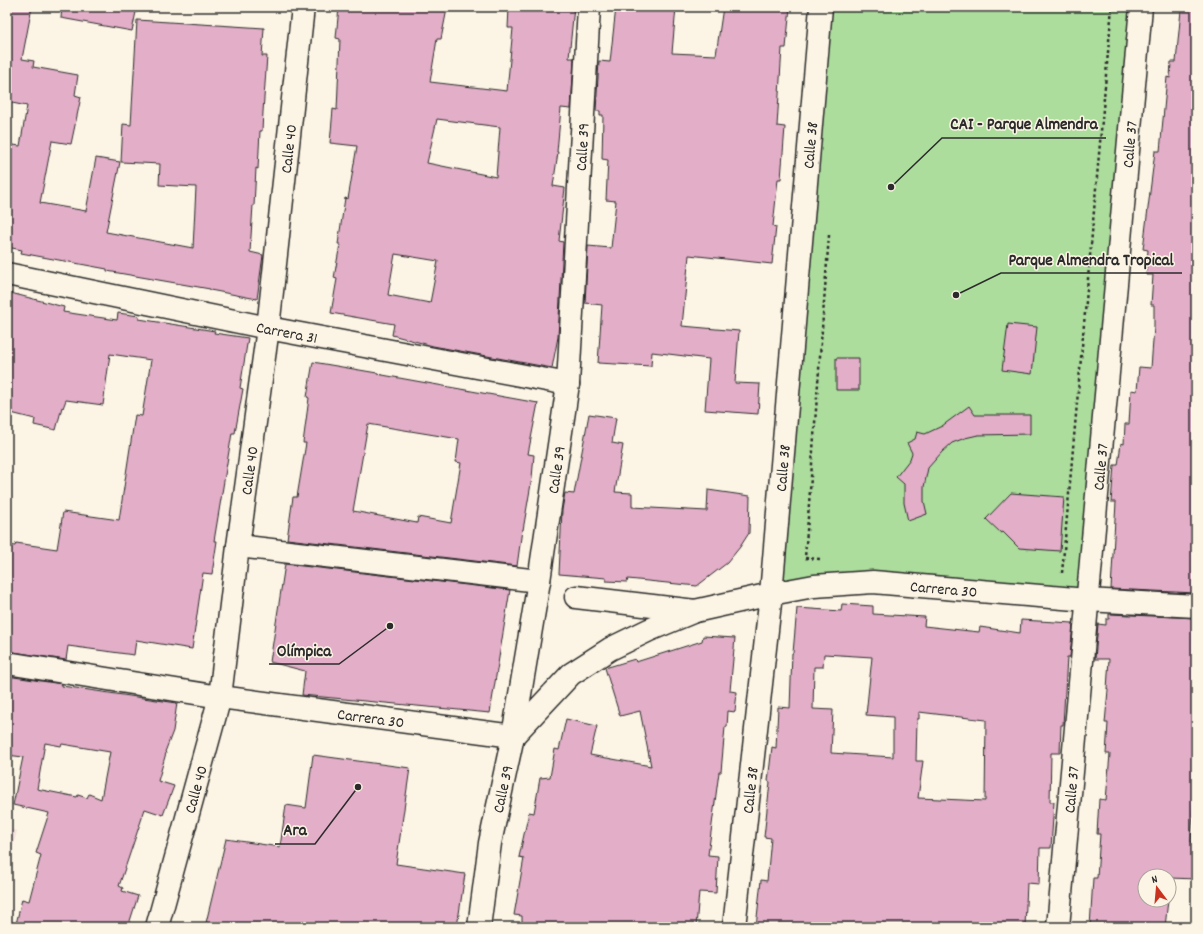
<svg xmlns="http://www.w3.org/2000/svg" width="1203" height="934" font-family="Dekko,sans-serif">
	<style>
		.built { fill: #f4e0dc }
		.green { fill: #acdd9d; stroke: #6c8464 }
		.building { fill: #e2aec8; stroke: #2b2b2b; fill-rule: evenodd }
		.lines { fill: none; stroke-linecap: round; stroke-linejoin: round }
		.minor-casing { stroke: #2b2b2b; stroke-width: 25 }
		.major-casing { stroke: #2b2b2b; stroke-width: 25 }
		.path { stroke: #2b2b2b; stroke-width: 2.5; stroke-dasharray: 3 3; stroke-linecap: butt }
		.minor { stroke: #fcf5e5; stroke-width: 22 }
		.major { stroke: #fcf5e5; stroke-width: 22 }
		.labels { text-anchor: middle; stroke-width: 3; stroke-linejoin: round; paint-order: stroke }
		.street-label { font-size: 16px; fill: #2b2b2b; stroke: #fcf5e5 }
		.leader { fill: none; stroke: #2b2b2b; stroke-width: 1.5 }
		.callout-dot { fill: #2b2b2b; stroke: #fcf5e5; stroke-width: 1.5 }
		.callout-label { font-size: 17px; text-anchor: middle; font-weight: bold; fill: #2b2b2b; stroke: #fcf5e5; stroke-width: 3; stroke-linejoin: round; paint-order: stroke }
	</style>
	<rect width="100%" height="100%" fill="#fcf5e5"/>
	<filter id="ink" filterUnits="userSpaceOnUse"><feTurbulence type="fractalNoise" baseFrequency=".025" numOctaves="2"/><feDisplacementMap in="SourceGraphic" scale="8" xChannelSelector="R" yChannelSelector="G"/><feConvolveMatrix kernelMatrix="1 2 1 2 8 2 1 2 1" color-interpolation-filters="sRGB"/></filter>
	<g filter="url(#ink)">
		<!-- built -->
		<path class="built" d="M 7,828 L 17,831 L 7,868 Z"/>
		<!-- green -->
		<path class="green" d="M 821,7 L 1141,7 L 1087,600 L 873,582 L 771,594 Z"/>
		<!-- building -->
		<path class="building" d="M 7,7 L 32,7 L 22,59 L 34,61 L 33,67 L 78,75 L 75,95 L 81,97 L 71,144 L 52,141 L 40,203 L 86,211 L 96,158 L 120,162 L 106,232 L 193,248 L 196,187 L 159,185 L 160,164 L 121,162 L 123,124 L 131,125 L 137,20 L 264,28 L 262,56 L 267,56 L 263,112 L 262,131 L 260,131 L 258,169 L 256,168 L 254,206 L 253,205 L 250,252 L 263,255 L 257,299 L 210,290 L 210,289 L 107,271 L 107,269 L 21,253 L 22,250 L 7,247 L 7,144 L 20,146 L 27,106 L 7,102 Z
			M 62,7 L 137,7 L 132,31 L 61,18 Z
			M 339,7 L 420,7 L 447,9 L 441,39 L 437,39 L 430,82 L 507,91 L 513,28 L 508,28 L 509,7 L 574,7 L 569,58 L 574,58 L 571,109 L 561,108 L 557,152 L 558,152 L 553,186 L 565,188 L 559,241 L 563,242 L 558,337 L 552,368 L 433,346 L 392,335 L 394,324 L 331,313 L 337,279 L 334,278 L 340,244 L 338,244 L 345,198 L 348,199 L 357,146 L 330,143 L 333,109 L 337,110 L 340,39 L 336,38 ZM 437,119 L 500,127 L 496,177 L 427,163 ZM 395,254 L 438,261 L 430,303 L 388,295 Z
			M 616,7 L 676,7 L 672,53 L 716,55 L 723,7 L 790,7 L 786,48 L 782,48 L 777,126 L 785,127 L 781,179 L 778,179 L 773,226 L 776,227 L 772,264 L 689,255 L 682,326 L 739,331 L 735,383 L 760,384 L 758,414 L 705,410 L 709,359 L 652,352 L 651,366 L 598,363 L 602,305 L 585,303 L 588,246 L 611,248 L 616,201 L 606,200 L 608,160 L 602,159 L 603,115 L 600,115 L 600,111 L 596,111 L 599,61 L 610,62 Z
			M 1181,10 L 1196,10 L 1196,270 L 1193,313 L 1196,313 L 1196,593 L 1111,589 L 1116,502 L 1111,502 L 1114,465 L 1118,465 L 1121,443 L 1124,444 L 1125,424 L 1129,424 L 1131,390 L 1137,391 L 1139,367 L 1151,368 L 1154,327 L 1154,305 L 1151,305 L 1153,275 L 1146,275 L 1148,250 L 1143,249 L 1155,151 L 1160,151 L 1167,77 L 1170,78 L 1171,62 L 1176,62 Z
			M 7,292 L 64,307 L 63,312 L 117,320 L 118,313 L 139,316 L 139,319 L 215,331 L 214,333 L 248,338 L 240,388 L 243,389 L 235,433 L 232,433 L 214,541 L 217,541 L 212,574 L 203,573 L 192,649 L 136,640 L 134,655 L 68,646 L 66,660 L 7,651 L 7,545 L 15,546 L 16,543 L 57,549 L 63,512 L 119,520 L 135,415 L 142,416 L 151,360 L 110,354 L 103,405 L 66,400 L 63,408 L 62,407 L 56,430 L 34,425 L 35,419 L 7,412 Z
			M 1008,324 L 1037,327 L 1032,374 L 1002,370 Z
			M 836,358 L 859,358 L 859,390 L 836,390 Z
			M 313,362 L 377,373 L 377,374 L 538,403 L 528,454 L 534,455 L 532,478 L 523,530 L 522,530 L 517,566 L 287,539 L 293,497 L 297,497 L 306,443 L 303,443 L 309,398 L 307,397 ZM 368,424 L 459,439 L 456,462 L 461,463 L 451,523 L 418,517 L 417,523 L 353,511 Z
			M 969,406 L 975,415 L 1030,415 L 1030,434 L 978,435 L 965,438 L 952,443 L 942,452 L 928,468 L 924,487 L 924,501 L 927,514 L 908,521 L 904,503 L 904,484 L 896,477 L 910,459 L 912,453 L 907,443 L 915,439 L 917,432 L 925,434 L 942,426 Z
			M 589,414 L 616,418 L 612,443 L 623,445 L 615,492 L 632,493 L 632,507 L 707,511 L 708,490 L 750,496 L 749,533 L 740,547 L 727,563 L 697,586 L 628,579 L 627,582 L 606,581 L 606,578 L 559,574 L 562,510 L 565,493 L 574,494 Z
			M 1011,493 L 1064,497 L 1060,551 L 1019,548 L 1003,532 L 1001,533 L 986,519 Z
			M 285,564 L 510,590 L 490,713 L 302,695 L 305,671 L 270,662 Z
			M 842,604 L 873,606 L 873,614 L 925,617 L 924,626 L 979,632 L 980,627 L 1020,633 L 1021,620 L 1073,623 L 1070,657 L 1067,657 L 1063,725 L 1061,725 L 1060,753 L 1051,753 L 1050,802 L 1054,802 L 1051,848 L 1040,848 L 1039,884 L 1027,883 L 1025,927 L 756,927 L 761,880 L 767,881 L 771,838 L 764,837 L 770,782 L 768,781 L 772,747 L 776,748 L 778,707 L 790,708 L 792,653 L 793,653 L 797,608 L 841,611 ZM 824,654 L 872,657 L 866,715 L 893,717 L 893,757 L 831,753 L 833,710 L 813,709 L 814,667 L 823,667 ZM 919,712 L 986,720 L 985,801 L 918,798 L 923,761 L 916,761 L 917,719 L 919,719 Z
			M 1109,614 L 1196,618 L 1196,765 L 1191,842 L 1196,842 L 1196,879 L 1170,878 L 1169,886 L 1169,876 L 1145,876 L 1145,900 L 1168,900 L 1165,927 L 1090,927 L 1093,878 L 1097,878 L 1100,834 L 1097,834 L 1099,799 L 1106,800 L 1110,754 L 1106,754 L 1108,723 L 1105,723 L 1108,690 L 1107,689 L 1109,659 L 1095,659 L 1098,624 L 1106,625 L 1106,619 L 1109,619 Z
			M 703,636 L 735,638 L 730,691 L 737,692 L 735,712 L 728,711 L 727,727 L 725,727 L 721,772 L 719,772 L 708,855 L 718,856 L 716,893 L 699,892 L 696,927 L 522,927 L 522,916 L 514,915 L 524,858 L 519,857 L 529,812 L 534,813 L 540,778 L 550,777 L 555,749 L 559,750 L 566,719 L 597,726 L 590,755 L 651,766 L 640,711 L 620,716 L 605,668 L 635,659 L 636,662 L 702,641 Z
			M 7,676 L 62,684 L 62,686 L 177,703 L 173,731 L 165,752 L 166,753 L 158,781 L 174,786 L 163,815 L 145,809 L 119,886 L 123,888 L 122,891 L 138,896 L 128,927 L 27,927 L 16,924 L 22,899 L 29,901 L 41,855 L 36,853 L 49,813 L 13,805 L 23,757 L 7,755 ZM 45,743 L 61,746 L 62,744 L 110,752 L 101,799 L 89,794 L 87,798 L 78,795 L 77,797 L 37,789 Z
			M 313,755 L 410,768 L 396,864 L 465,874 L 457,927 L 205,927 L 226,839 L 280,847 L 286,805 L 306,808 Z"/>
		<g class="lines">
			<!-- minor casing -->
			<g class="minor-casing">
				<g id="minor">
					<path id="s1" d="M 7,274 L 268,328 L 568,384"/>
					<path d="M 238,546 L 539,581"/>
					<path d="M 576,597 L 695,611"/>
					<path id="s2" d="M 7,663 L 220,697 L 513,736 L 539,581 L 568,384 L 589,7"/>
					<path id="s3" d="M 157,927 L 220,697 L 238,546 L 268,328 L 303,7"/>
					<path id="s4" d="M 734,927 L 771,594 L 814,586 L 873,582 L 1087,600 L 1196,606"/>
					<path id="s5" d="M 1058,927 L 1141,7"/>
				</g>
			</g>
			<!-- major casing -->
			<g class="major-casing">
				<g id="major">
					<path id="s6" d="M 479,927 L 490,843 L 513,736 L 571,674 L 610,649 L 649,630 L 695,611 L 771,594 L 821,7"/>
				</g>
			</g>
			<!-- path -->
			<path class="path" d="M 820,559 L 805,558 L 829,235
				M 1062,573 L 1112,7"/>
			<!-- minor -->
			<use href="#minor" class="minor"/>
			<!-- major -->
			<use href="#major" class="major"/>
		</g>
	</g>
	<g class="labels">
		<!-- street labels -->
		<g class="street-label">
			<text dy="6" stroke="none"><textPath href="#s5" startOffset="786">Calle 37</textPath></text>
			<text dy="6" stroke="none"><textPath href="#s6" startOffset="947">Calle 38</textPath></text>
			<text dy="6" stroke="none"><textPath href="#s2" startOffset="1105">Calle 39</textPath></text>
			<text dy="6" stroke="none"><textPath href="#s3" startOffset="791">Calle 40</textPath></text>
			<text dy="6" stroke="none"><textPath href="#s1" startOffset="286">Carrera 31</textPath></text>
			<text dy="6" stroke="none"><textPath href="#s6" startOffset="623">Calle 38</textPath></text>
			<text dy="6" stroke="none"><textPath href="#s5" startOffset="462">Calle 37</textPath></text>
			<text dy="6" stroke="none"><textPath href="#s2" startOffset="781">Calle 39</textPath></text>
			<text dy="6" stroke="none"><textPath href="#s3" startOffset="467">Calle 40</textPath></text>
			<text dy="6" stroke="none"><textPath href="#s4" startOffset="509">Carrera 30</textPath></text>
			<text dy="6" stroke="none"><textPath href="#s2" startOffset="368">Carrera 30</textPath></text>
			<text dy="6" stroke="none"><textPath href="#s3" startOffset="143">Calle 40</textPath></text>
			<text dy="6" stroke="none"><textPath href="#s6" startOffset="140">Calle 39</textPath></text>
			<text dy="6" stroke="none"><textPath href="#s4" startOffset="138">Calle 38</textPath></text>
			<text dy="6" stroke="none"><textPath href="#s5" startOffset="138">Calle 37</textPath></text>
		</g>
	</g>
	<!-- callouts -->
	<path class="leader" d="M891 187L942 138H1106M956 295L1001 273H1182M390 626L339 664H269M358 787L315 844H275"/>
	<g class="callout-dot">
		<circle cx="891" cy="187" r="4"/>
		<circle cx="956" cy="295" r="4"/>
		<circle cx="390" cy="626" r="4"/>
		<circle cx="358" cy="787" r="4"/>
	</g>
	<g class="callout-label">
		<text x="1024" y="129">CAI - Parque Almendra</text>
		<text x="1091" y="265">Parque Almendra Tropical</text>
		<text x="304" y="656">Olímpica</text>
		<text x="295" y="835">Ara</text>
	</g>
	<!-- margin -->
	<rect width="1203" height="934" fill="none" stroke="#fcf5e5" stroke-width="24"/>
	<rect x="12" y="12" width="1179" height="910" fill="none" stroke="#2b2b2b" stroke-width="1.5" filter="url(#ink)"/>
	<!-- north arrow -->
	<g transform="translate(1157 888) rotate(344)"><circle r="19" fill="#fcf5e5" stroke="#a8a49b"/>
	<path d="M0-3L7 15L0 10L-7 15Z" fill="#c8321e"/>
	<text y="-6" font-size="11" font-weight="bold" text-anchor="middle" fill="#2b2b2b">N</text>
	</g>
</svg>
